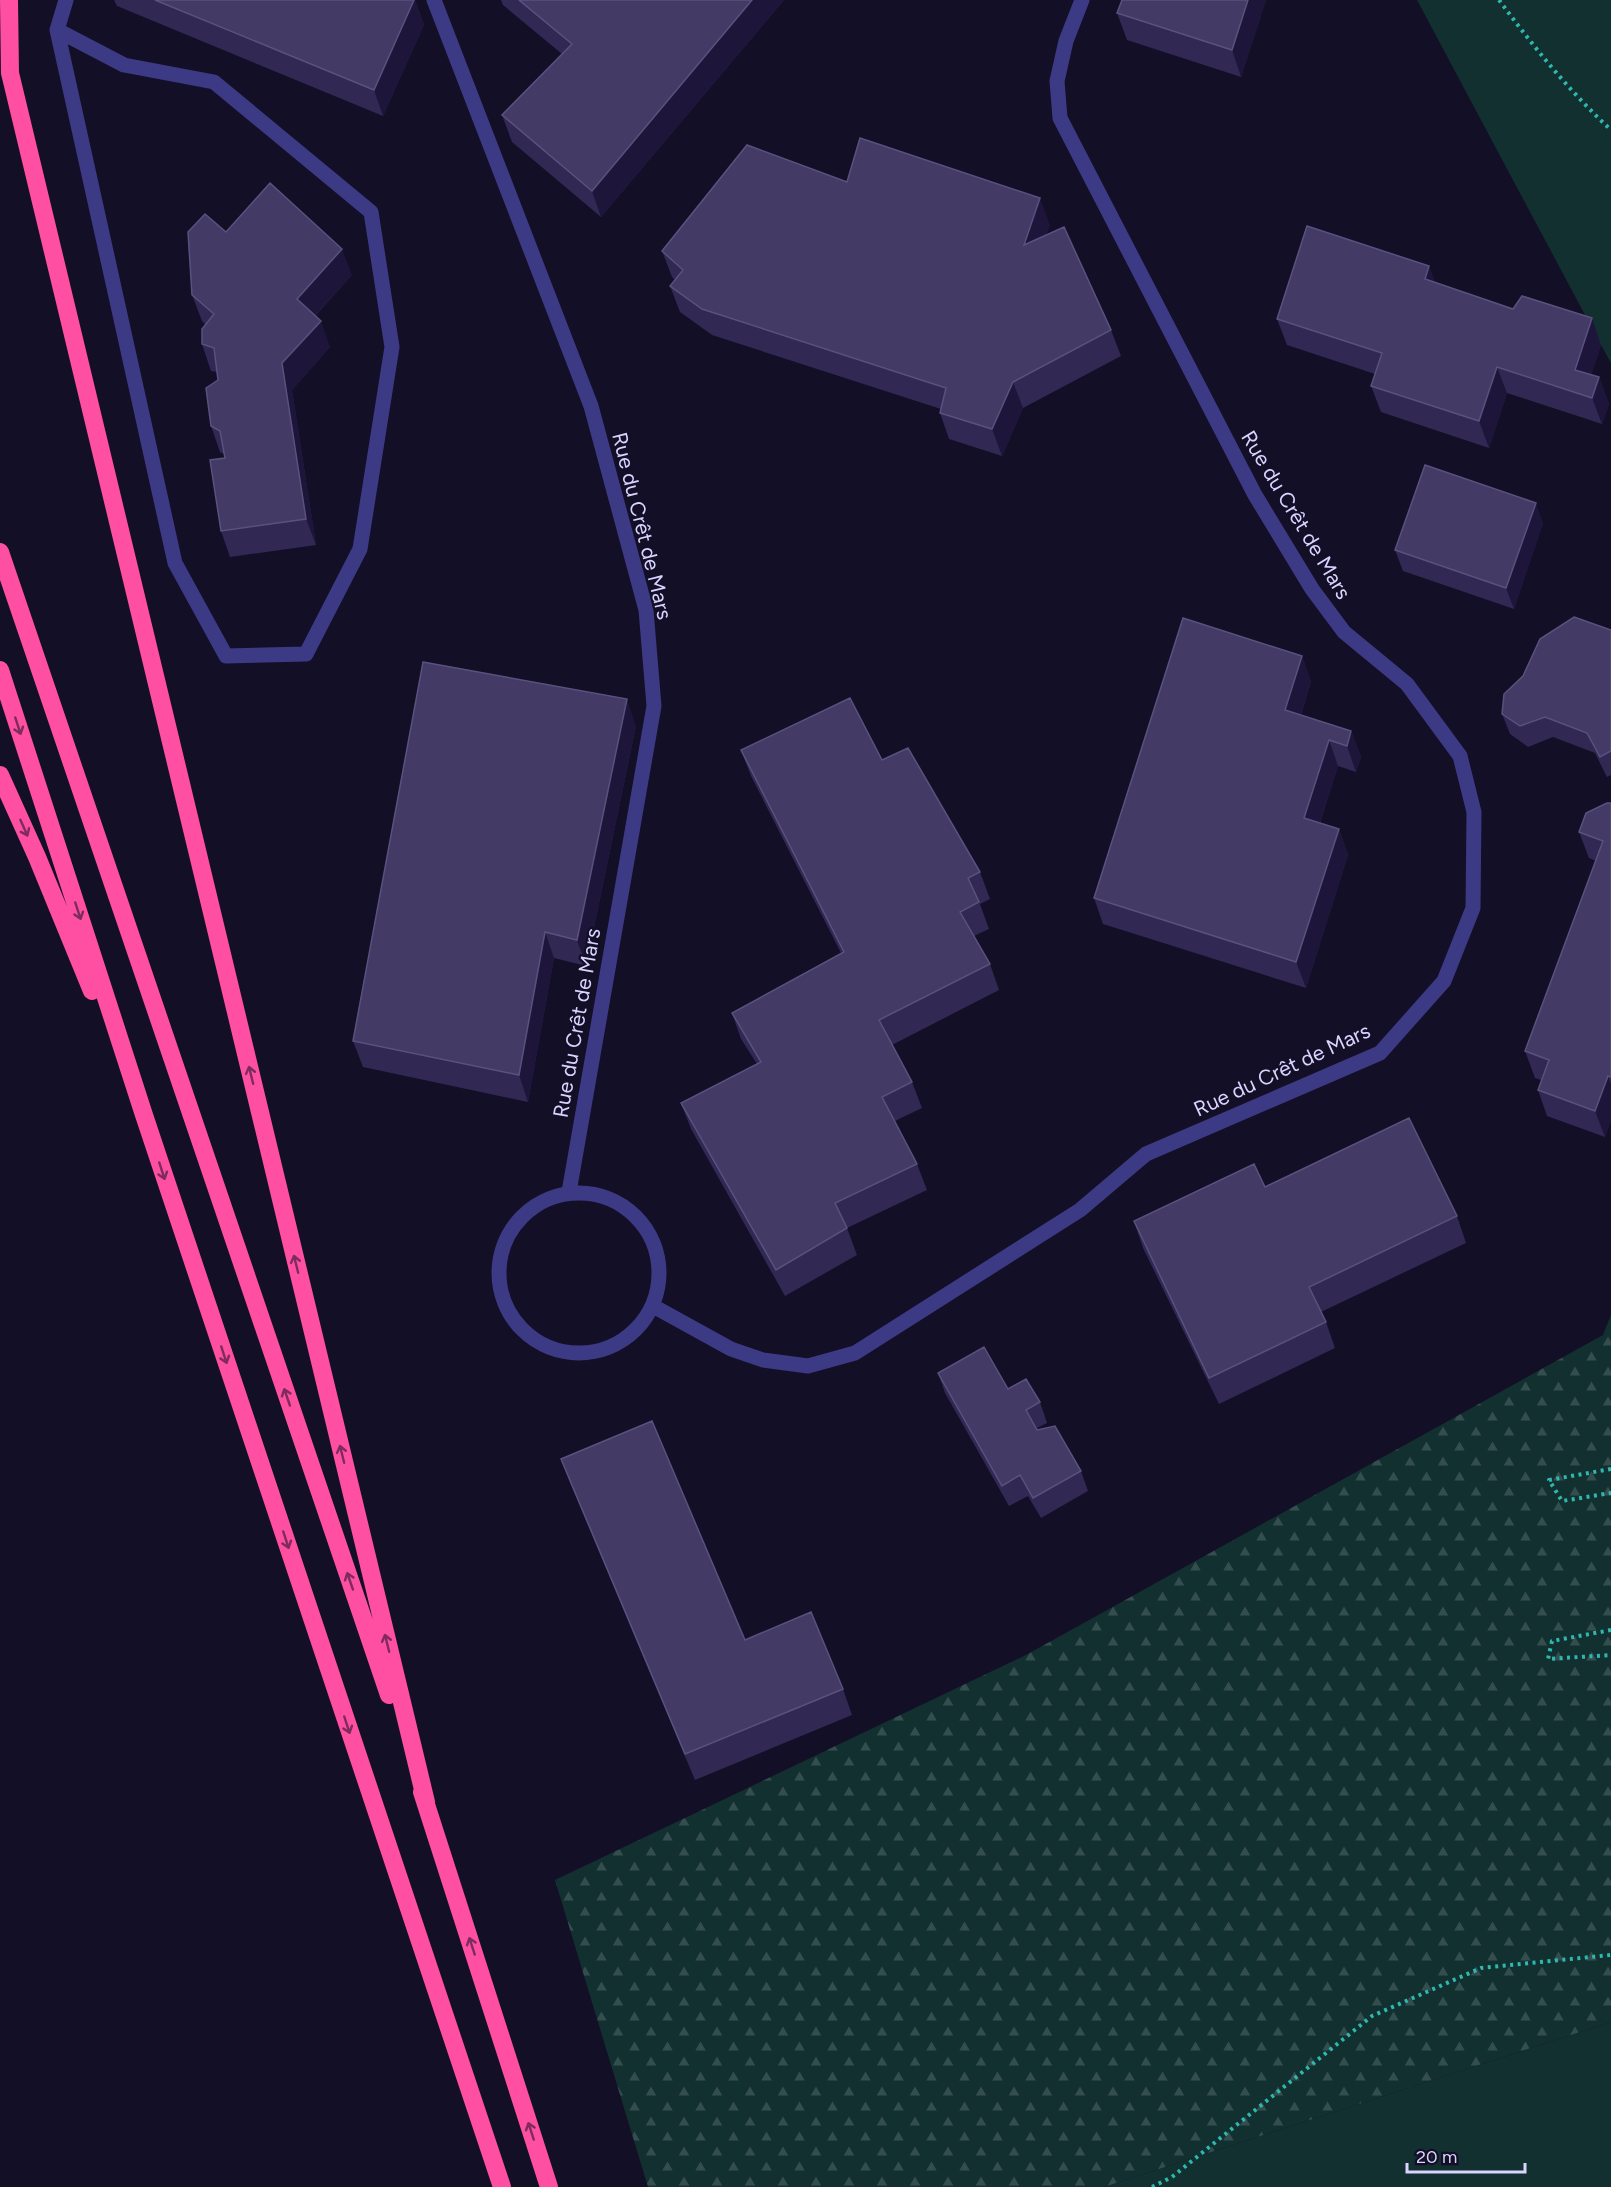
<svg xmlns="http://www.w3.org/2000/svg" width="1611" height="2187" font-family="Figtree,sans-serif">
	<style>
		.green { fill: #12302f }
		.forest { fill: url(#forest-firs) }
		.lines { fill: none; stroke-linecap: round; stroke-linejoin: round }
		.path { stroke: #2fb8b0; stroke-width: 4; stroke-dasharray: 3 4.5; stroke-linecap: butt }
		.minor { stroke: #3d3a85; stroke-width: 15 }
		.highway { stroke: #ff4fa3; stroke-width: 18 }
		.wall { fill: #312854 }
		.shaded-wall { fill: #1d163a }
		.building { fill: #433a66; stroke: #5a527e; stroke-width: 1.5 }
		.oneway { stroke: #7d2c5e }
		.labels { text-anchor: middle; stroke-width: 4.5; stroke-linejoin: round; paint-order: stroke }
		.street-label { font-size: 21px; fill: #d9d4ff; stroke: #130f26 }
	</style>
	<defs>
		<pattern id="forest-firs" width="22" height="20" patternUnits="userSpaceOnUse" patternTransform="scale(1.5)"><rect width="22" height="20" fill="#12302f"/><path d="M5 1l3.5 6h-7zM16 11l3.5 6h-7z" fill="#344d4e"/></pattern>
	</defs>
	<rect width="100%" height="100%" fill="#130f26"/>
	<!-- green -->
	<path class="green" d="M 1417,0 L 1611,0 L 1611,363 L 1601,345 Z
		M 1611,2022 L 1611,2187 L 1104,2187 Z"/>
	<!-- forest -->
	<path class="forest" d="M 1611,1315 L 1611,2022 L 1104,2187 L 648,2187 L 555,1880 L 1026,1655 L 1603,1335 Z"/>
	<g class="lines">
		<!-- path -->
		<path class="path" d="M 1499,0 C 1533,46 1569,91 1611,130
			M 1611,1469 L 1549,1480 L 1562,1501 L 1611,1493
			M 1611,1630 L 1552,1641 L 1548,1659 L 1611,1655
			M 1152,2187 L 1172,2177 L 1372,2016 L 1481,1968 L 1611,1955"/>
		<!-- minor -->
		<path class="minor" d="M 434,0 L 591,406 L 646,610 L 654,706 L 569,1192
			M 57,30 L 124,65 L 214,82 L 371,212 L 392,347 L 360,549 L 306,654 L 226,656 L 175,563 L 57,30 L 66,0
			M499 1273a80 80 0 1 1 160 0a80 80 0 1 1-160 0Z
			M 653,1306 L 731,1349 L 763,1360 L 808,1366 L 855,1353 L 1080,1210 L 1146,1154 L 1380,1053 L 1444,981 L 1473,908 L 1474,812 L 1460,756 L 1407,684 L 1344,632 L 1312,589 L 1255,495 L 1060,118 L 1057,81 L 1066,41 L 1082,0"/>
		<!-- highway -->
		<path class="highway" d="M 9,0 L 10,73 L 426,1802
			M 0,552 L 389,1695
			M 0,670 L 144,1115 L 502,2187
			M 0,775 L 37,857 L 92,991
			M 422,1792 L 549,2187"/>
	</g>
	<!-- wall -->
	<path class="wall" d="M 114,0 L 415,0 L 424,25 L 383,116 L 117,6 Z
		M 501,0 L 784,0 L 601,217 L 512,142 L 502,115 L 562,54 L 503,5 Z
		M 1122,0 L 1266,0 L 1241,77 L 1127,40 L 1117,13 Z
		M 847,182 L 1050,225 L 1046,235 L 1111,330 L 1121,356 L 1023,408 L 1002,456 L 949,439 L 940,413 L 941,409 L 712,335 L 680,312 L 670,286 L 675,280 L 672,277 L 662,251 Z
		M 226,232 L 352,275 L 315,316 L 330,347 L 292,390 L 316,545 L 230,557 L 221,531 L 225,458 L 224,454 L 220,452 L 211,426 L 218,380 L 217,372 L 211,371 L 202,344 L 206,325 L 202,321 L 192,295 Z
		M 1429,266 L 1435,283 L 1513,309 L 1592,318 L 1601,345 L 1591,375 L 1599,377 L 1609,404 L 1602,424 L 1507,393 L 1489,448 L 1381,412 L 1371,386 L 1375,374 L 1287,345 L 1277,319 Z
		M 1543,523 L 1514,609 L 1403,571 L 1395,550 Z
		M 1611,630 L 1611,775 L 1607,777 L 1595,753 L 1553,737 L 1528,747 L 1510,734 L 1502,714 Z
		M 1302,656 L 1311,682 L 1301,715 L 1351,731 L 1361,757 L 1356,772 L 1338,766 L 1320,823 L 1339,829 L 1348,855 L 1306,988 L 1103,924 L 1094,898 Z
		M 636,726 L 586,966 L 554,958 L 528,1102 L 363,1067 L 353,1041 Z
		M 741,750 L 882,760 L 980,872 L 990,899 L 980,904 L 989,929 L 974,936 L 990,964 L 999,990 L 892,1045 L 912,1082 L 922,1108 L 895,1121 L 917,1164 L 927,1190 L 847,1228 L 857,1255 L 785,1296 L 691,1129 L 681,1103 L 757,1064 L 741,1039 L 732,1013 L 841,953 L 751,776 Z
		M 1611,803 L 1611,1120 L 1605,1137 L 1547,1116 L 1538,1090 L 1541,1080 L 1535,1078 L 1525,1051 L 1596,861 L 1589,858 L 1579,832 Z
		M 1265,1187 L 1457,1216 L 1466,1243 L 1321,1312 L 1326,1322 L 1335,1348 L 1219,1404 L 1143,1248 L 1134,1221 Z
		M 938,1373 L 1008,1389 L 1040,1402 L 1047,1423 L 1037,1428 L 1081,1471 L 1088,1491 L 1041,1518 L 1028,1496 L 1009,1506 L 945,1393 Z
		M 561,1459 L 745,1640 L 843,1689 L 852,1715 L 695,1780 L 571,1485 Z"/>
	<!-- shaded-wall -->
	<path class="shaded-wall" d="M 414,0 L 415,0 L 424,25 L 383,116 L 374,90 Z
		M 752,0 L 784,0 L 601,217 L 592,191 Z
		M 1248,0 L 1266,0 L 1241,77 L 1232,50 Z
		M 1040,198 L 1050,225 L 1034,271 L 1024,245 Z
		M 342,249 L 352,275 L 306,325 L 297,299 Z
		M 1429,266 L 1439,293 L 1425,279 Z
		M 1592,318 L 1601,345 L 1585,396 L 1575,370 Z
		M 321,321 L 330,347 L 292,390 L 316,545 L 306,519 L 282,363 Z
		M 1497,367 L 1507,393 L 1489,448 L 1479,421 Z
		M 1599,377 L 1609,404 L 1602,424 L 1592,398 Z
		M 1013,382 L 1023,408 L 1002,456 L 992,429 Z
		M 1536,503 L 1543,523 L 1514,609 L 1506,588 Z
		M 1302,656 L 1311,682 L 1294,736 L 1285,710 Z
		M 627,699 L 636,726 L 586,966 L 577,940 Z
		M 1351,731 L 1361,757 L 1356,772 L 1347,746 Z
		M 1329,740 L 1338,766 L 1313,844 L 1304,818 Z
		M 1339,829 L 1348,855 L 1306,988 L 1296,962 Z
		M 545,932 L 554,958 L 528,1102 L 519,1075 Z
		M 1608,1076 L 1611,1084 L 1611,1120 L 1605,1137 L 1595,1111 Z"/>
	<!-- building -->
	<path class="building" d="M 155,0 L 414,0 L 374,90 Z
		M 519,0 L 752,0 L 592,191 L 502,115 L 572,44 Z
		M 1122,0 L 1248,0 L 1232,50 L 1117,13 Z
		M 860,138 L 1040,198 L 1024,245 L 1064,227 L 1111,330 L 1013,382 L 992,429 L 940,413 L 946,388 L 702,309 L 670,286 L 683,270 L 662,251 L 747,145 L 847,182 Z
		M 270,183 L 342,249 L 297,299 L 321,321 L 282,363 L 306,519 L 221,531 L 210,460 L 225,458 L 220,431 L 211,426 L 206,388 L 218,380 L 214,348 L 202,344 L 202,329 L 214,314 L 192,295 L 188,232 L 205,214 L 226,232 Z
		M 1307,226 L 1429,266 L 1425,279 L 1513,309 L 1522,296 L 1592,318 L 1575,370 L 1599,377 L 1592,398 L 1497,367 L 1479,421 L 1371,386 L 1382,353 L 1277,319 Z
		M 1425,465 L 1536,503 L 1506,588 L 1395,550 Z
		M 1574,617 L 1611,630 L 1611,751 L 1600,757 L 1587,733 L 1545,717 L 1520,726 L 1502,714 L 1504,694 L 1523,676 L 1540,639 Z
		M 1183,618 L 1302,656 L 1285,710 L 1351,731 L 1347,746 L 1329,740 L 1304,818 L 1339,829 L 1296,962 L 1094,898 Z
		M 423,662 L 627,699 L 577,940 L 545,932 L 519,1075 L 353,1041 Z
		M 850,698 L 882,760 L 908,748 L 980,872 L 968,878 L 979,902 L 960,912 L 990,964 L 879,1020 L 912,1082 L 882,1097 L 917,1164 L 835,1203 L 847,1228 L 776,1270 L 681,1103 L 761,1062 L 732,1013 L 844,952 L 741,750 Z
		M 1607,803 L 1611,803 L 1611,1077 L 1608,1076 L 1595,1111 L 1538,1090 L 1549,1060 L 1525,1051 L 1603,841 L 1579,832 L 1586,813 Z
		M 1409,1118 L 1457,1216 L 1309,1287 L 1326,1322 L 1209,1378 L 1134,1221 L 1254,1164 L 1265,1187 Z
		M 984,1347 L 1008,1389 L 1026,1379 L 1040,1402 L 1026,1410 L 1037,1430 L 1055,1426 L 1081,1471 L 1033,1498 L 1020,1475 L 1002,1486 L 938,1373 Z
		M 652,1421 L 745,1640 L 811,1612 L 843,1689 L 685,1754 L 561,1459 Z"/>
	<!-- one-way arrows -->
	<defs><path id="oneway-shaft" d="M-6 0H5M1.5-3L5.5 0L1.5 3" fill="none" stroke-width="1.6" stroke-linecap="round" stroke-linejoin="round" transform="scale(1.5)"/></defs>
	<g class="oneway">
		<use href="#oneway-shaft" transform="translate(18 726) rotate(72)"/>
		<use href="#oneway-shaft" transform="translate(24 828) rotate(66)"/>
		<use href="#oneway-shaft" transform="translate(78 911) rotate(72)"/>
		<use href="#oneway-shaft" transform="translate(251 1075) rotate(-104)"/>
		<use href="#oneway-shaft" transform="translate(162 1171) rotate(72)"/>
		<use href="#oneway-shaft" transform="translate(296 1264) rotate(-104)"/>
		<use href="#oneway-shaft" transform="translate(224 1355) rotate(72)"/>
		<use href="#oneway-shaft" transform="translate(287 1397) rotate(-109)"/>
		<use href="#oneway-shaft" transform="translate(342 1454) rotate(-104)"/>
		<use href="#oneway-shaft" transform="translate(286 1540) rotate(72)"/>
		<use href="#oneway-shaft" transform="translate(350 1581) rotate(-109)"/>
		<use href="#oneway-shaft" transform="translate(387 1643) rotate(-104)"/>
		<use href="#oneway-shaft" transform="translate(347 1725) rotate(72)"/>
		<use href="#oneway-shaft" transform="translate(472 1946) rotate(-108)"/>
		<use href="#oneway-shaft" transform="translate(531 2131) rotate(-108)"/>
	</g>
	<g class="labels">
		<!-- street labels -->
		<g class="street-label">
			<text transform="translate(1296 515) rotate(59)" y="7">Rue du Crêt de Mars</text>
			<text transform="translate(642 526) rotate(76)" y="7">Rue du Crêt de Mars</text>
			<text transform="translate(577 1023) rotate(-80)" y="7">Rue du Crêt de Mars</text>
			<text transform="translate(1282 1070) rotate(-25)" y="7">Rue du Crêt de Mars</text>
		</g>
	</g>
	<!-- scale -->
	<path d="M1407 2163v9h118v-9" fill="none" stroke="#d9d4ff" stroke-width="3"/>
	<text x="1416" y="2163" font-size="18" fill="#d9d4ff" stroke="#130f26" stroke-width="4.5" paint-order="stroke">20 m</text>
</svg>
